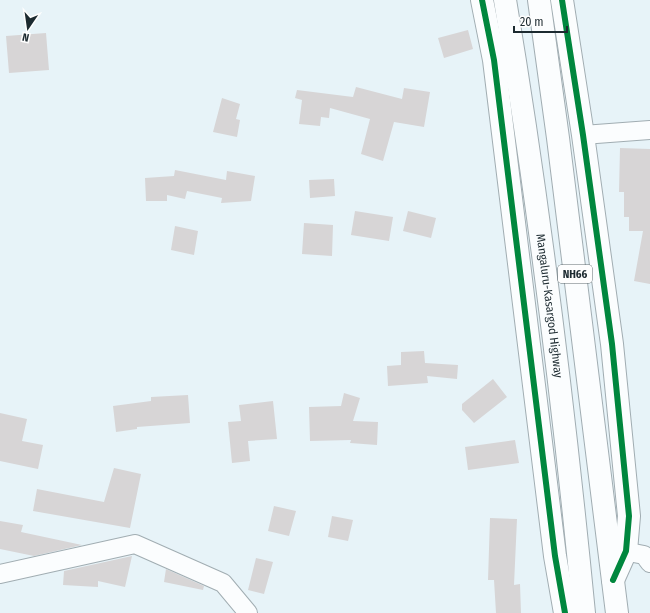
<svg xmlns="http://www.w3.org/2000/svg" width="650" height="613" font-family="'Fira Sans Condensed',sans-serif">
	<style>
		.building { fill: #d7d5d6 }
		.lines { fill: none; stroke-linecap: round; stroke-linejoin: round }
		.minor-casing { stroke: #a1adb2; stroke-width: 20 }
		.tertiary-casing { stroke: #a1adb2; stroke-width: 24 }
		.trunk-casing { stroke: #a1adb2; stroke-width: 24 }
		.minor { stroke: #fbfdfe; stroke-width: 18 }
		.tertiary { stroke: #fbfdfe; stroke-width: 22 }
		.trunk { stroke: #fbfdfe; stroke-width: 22 }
		.cycleway-casing { stroke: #fefefe; stroke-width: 8 }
		.cycleway { stroke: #00873e; stroke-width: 6 }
		.labels { text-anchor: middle; stroke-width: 4; stroke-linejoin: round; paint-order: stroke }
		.shield { fill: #fefefe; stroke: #606a6e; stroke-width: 1 }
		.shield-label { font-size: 11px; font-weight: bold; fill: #1c2a30 }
		.street-label { font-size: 12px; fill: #1c2a30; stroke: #fefefe }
	</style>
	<rect width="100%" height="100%" fill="#e7f3f8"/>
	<!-- building -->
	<path class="building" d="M 468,30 L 473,49 L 444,58 L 438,38 Z
		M 46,33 L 49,70 L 9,73 L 6,36 Z
		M 356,87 L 402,99 L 404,88 L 430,92 L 424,127 L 394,122 L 383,161 L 361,154 L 370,119 L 330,108 L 329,118 L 321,117 L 320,126 L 299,124 L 302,100 L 295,98 L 297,90 L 353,97 Z
		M 222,98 L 240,104 L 236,119 L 240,120 L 237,137 L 213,132 Z
		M 620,148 L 650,149 L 650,284 L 634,281 L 643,231 L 629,231 L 629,217 L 624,217 L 624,192 L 619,192 Z
		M 175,170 L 226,180 L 227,171 L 255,176 L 251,201 L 221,203 L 222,198 L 187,191 L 185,199 L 167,195 L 167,201 L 146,201 L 145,178 L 174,176 Z
		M 334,179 L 335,196 L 310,198 L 309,180 Z
		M 355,211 L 393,217 L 389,241 L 351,235 Z
		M 408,211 L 436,218 L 431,238 L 403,231 Z
		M 304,223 L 333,225 L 332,256 L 302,254 Z
		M 175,226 L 198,231 L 194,255 L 171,250 Z
		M 424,351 L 425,363 L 458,365 L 457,379 L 427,376 L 428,383 L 388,386 L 387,366 L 401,365 L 401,352 Z
		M 493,379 L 507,397 L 474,423 L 462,410 L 462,404 Z
		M 344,393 L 360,398 L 353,421 L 378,422 L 377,445 L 350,443 L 351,440 L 310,441 L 309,407 L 341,406 Z
		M 188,395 L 190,423 L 137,427 L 137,429 L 116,432 L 113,406 L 151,401 L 151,397 Z
		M 273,401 L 277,439 L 248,441 L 250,461 L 232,463 L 228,422 L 241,421 L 239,405 Z
		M 0,413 L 27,419 L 22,441 L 43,445 L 38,469 L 0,461 Z
		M 515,440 L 519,463 L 468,470 L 465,447 Z
		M 114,468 L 141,474 L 130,528 L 33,511 L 37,489 L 104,502 Z
		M 274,506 L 296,511 L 289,536 L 268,531 Z
		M 332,516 L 353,520 L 348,541 L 328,537 Z
		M 490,518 L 517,519 L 514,585 L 520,584 L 521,613 L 496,613 L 494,580 L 488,580 Z
		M 0,521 L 23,525 L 21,532 L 82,545 L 34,556 L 0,549 Z
		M 132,556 L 125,587 L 98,581 L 98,587 L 63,585 L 64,571 Z
		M 256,558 L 273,562 L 264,594 L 248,590 Z
		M 166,569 L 204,586 L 203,590 L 164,582 Z"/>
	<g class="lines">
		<!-- minor casing -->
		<g class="minor-casing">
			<path id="minor" d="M 583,135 L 650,130
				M 613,549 L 644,555 L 650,563
				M 0,574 L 135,544 L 223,583 L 248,613"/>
		</g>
		<!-- tertiary casing -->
		<g class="tertiary-casing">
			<path id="tertiary" d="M 482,0 L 494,60 L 555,556 L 565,613
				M 562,0 L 583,135 L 612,344 L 629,516 L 626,551 L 613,580"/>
		</g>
		<!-- trunk casing -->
		<g class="trunk-casing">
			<g id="trunk">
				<path id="s1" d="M 505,0 C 539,203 564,408 584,613"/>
				<path d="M 539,0 L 558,138 L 617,613"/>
			</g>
		</g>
		<!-- minor -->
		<use href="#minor" class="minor"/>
		<!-- tertiary -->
		<use href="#tertiary" class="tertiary"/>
		<!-- trunk -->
		<use href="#trunk" class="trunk"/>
		<!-- cycleway casing -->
		<g class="cycleway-casing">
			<path id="cycleway" d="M 482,0 L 494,60 L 555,556 L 565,613
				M 562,0 L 583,135 L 612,344 L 629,516 L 626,551 L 613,580"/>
		</g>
		<!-- cycleway -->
		<use href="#cycleway" class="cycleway"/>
	</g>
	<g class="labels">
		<!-- shield labels -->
		<rect class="shield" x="558" y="265" width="34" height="18" rx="3"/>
		<g class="shield-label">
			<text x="575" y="278">NH66</text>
		</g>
		<!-- street labels -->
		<g class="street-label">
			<text dy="4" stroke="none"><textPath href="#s1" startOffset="309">Mangaluru-Kasargod Highway</textPath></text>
		</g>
	</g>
	<!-- north arrow -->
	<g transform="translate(28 28) rotate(193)" stroke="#fefefe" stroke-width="3" paint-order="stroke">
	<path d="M0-3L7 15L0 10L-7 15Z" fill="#1c2a30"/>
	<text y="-6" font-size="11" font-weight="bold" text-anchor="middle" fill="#1c2a30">N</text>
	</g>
	<!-- scale -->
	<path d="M514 26v6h53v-6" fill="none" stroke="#1c2a30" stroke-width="2"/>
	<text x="520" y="26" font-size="12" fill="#1c2a30" stroke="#fefefe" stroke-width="3" paint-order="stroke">20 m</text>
</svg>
